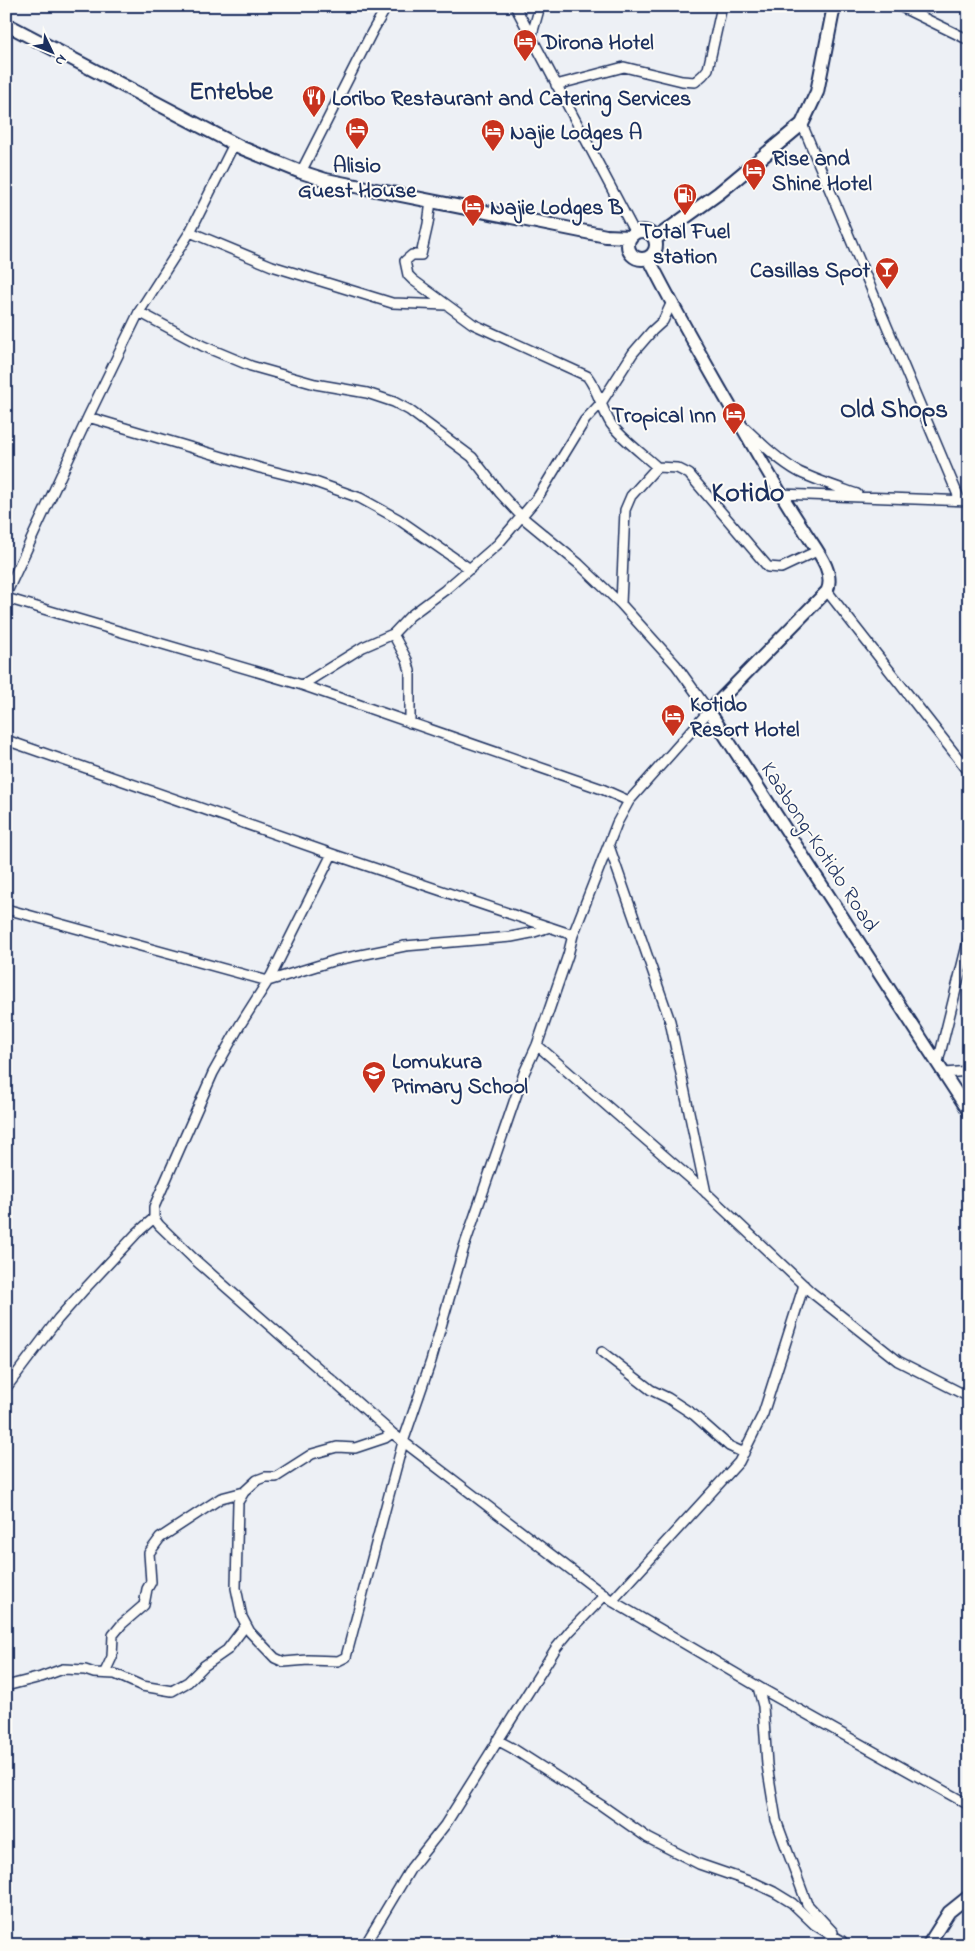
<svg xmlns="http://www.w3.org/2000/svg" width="975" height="1951" font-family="'Indie Flower',sans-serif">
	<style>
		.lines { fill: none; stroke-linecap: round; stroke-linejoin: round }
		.minor-casing { stroke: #1b2f5e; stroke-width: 12 }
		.tertiary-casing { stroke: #1b2f5e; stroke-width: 15 }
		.secondary-casing { stroke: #1b2f5e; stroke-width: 16 }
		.minor { stroke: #fdfcf7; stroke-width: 9 }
		.tertiary { stroke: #fdfcf7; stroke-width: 11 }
		.secondary { stroke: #fdfcf7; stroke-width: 12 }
		.labels { text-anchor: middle; stroke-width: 4; stroke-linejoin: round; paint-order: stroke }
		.poi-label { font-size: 22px; font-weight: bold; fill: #1b2f5e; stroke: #fdfcf7; text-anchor: start }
		.street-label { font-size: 22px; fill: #1b2f5e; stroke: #fdfcf7 }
		.quarter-label { font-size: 25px; font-weight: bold; fill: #1b2f5e; stroke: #fdfcf7 }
		.district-label { font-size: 28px; font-weight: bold; fill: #1b2f5e; stroke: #fdfcf7 }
	</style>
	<rect width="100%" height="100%" fill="#edf0f5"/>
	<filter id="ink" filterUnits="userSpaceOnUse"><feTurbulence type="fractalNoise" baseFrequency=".02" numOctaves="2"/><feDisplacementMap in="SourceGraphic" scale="10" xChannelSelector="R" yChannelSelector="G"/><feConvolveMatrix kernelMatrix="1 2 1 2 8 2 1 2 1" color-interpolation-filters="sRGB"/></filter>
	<g filter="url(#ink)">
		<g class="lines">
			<!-- minor casing -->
			<g class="minor-casing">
				<path id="minor" d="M 515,6 L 635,233
					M 899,6 L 969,40
					M 531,38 L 540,6
					M 556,85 L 624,67 L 682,81 L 695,82 L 703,75 L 708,69 L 722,6
					M 802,124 L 960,500
					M 301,172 L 372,32 L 387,6
					M 431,201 L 428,224 L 421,255 L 412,255 L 405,261 L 408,275 L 413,280 L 473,324 L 587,376 C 599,392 601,408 611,424 C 621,438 644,455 657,467 L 677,468 L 689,474 L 768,567 L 781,568 L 817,551
					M 190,232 L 272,266 L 392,303 L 447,305
					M 139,312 L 203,346 L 251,366 L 315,384 L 367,393 L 394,402 L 409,410 L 472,457 L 500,493 L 522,517 L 579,564 L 621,604 L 676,665 L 709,711 L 629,801 L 617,823 L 573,935 L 568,955 L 537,1045 L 524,1073 L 464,1247 L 431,1361 L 403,1442 L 346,1657 L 338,1661 L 308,1660 L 284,1662 L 275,1658 L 250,1632 L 242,1617 L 236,1588 L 238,1502 L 244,1492 L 257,1480 L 265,1477 L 276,1477 L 312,1454 L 337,1447 L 355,1448 L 385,1438 L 392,1433
					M 88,417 L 260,468 L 312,481 L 360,498 L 398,519 L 470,569
					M 745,428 C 761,443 779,461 799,472 C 818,481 837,487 857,494
					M 780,494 L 969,501
					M 827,591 L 969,772
					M 6,594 L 88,417 L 139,312 L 190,232 L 234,144
					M 6,598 L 302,685 L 602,789 L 629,801
					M 621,604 L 625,510 L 631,496 L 657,467
					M 393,634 L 407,660 L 410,671 L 410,723
					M 302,685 L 363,647 L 393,634 L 410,616 L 445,590 L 498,544 L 538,497 L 585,420 L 601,403 L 633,353 L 652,331 L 663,321 L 671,304
					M 6,740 L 332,854 L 573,935
					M 609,846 L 670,1021 L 706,1193
					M 332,854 L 271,976 L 240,1025 L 213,1073 L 154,1207 L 154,1218 L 159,1225 L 194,1259 L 392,1433 L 612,1601 L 762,1689 L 969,1805
					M 6,909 L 268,981 L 336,960 L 405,946 L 511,937 L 531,933 L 550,927
					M 537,1045 L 699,1186 L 811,1292 L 898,1361 L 969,1397
					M 938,1062 L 969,937
					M 945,1073 L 969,1071
					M 602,1352 L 651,1390 L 668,1398 L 694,1415 L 729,1446 L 744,1453
					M 6,1388 L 58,1319 L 82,1292 L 137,1233 L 154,1218
					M 612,1601 L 739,1462 L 763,1414 L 804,1285
					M 105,1672 L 112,1657 L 113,1635 L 122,1624 L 144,1605 L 147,1589 L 151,1582 L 149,1553 L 160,1538 L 221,1498 L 244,1492
					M 6,1686 L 41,1677 L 63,1669 L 85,1670 L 94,1673 L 115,1674 L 142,1686 L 172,1691 L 188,1682 L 204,1666 L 227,1650 L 246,1625
					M 758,1687 L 763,1706 L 767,1765 L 776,1820 L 807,1904 L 833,1932
					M 497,1740 L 512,1748 L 601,1805 L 648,1838 L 699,1864 L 757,1884 L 774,1892 L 792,1903 L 815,1925 L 842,1941
					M 365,1945 L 411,1868 L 445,1825 L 556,1648 L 570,1631 L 605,1595"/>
			</g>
			<!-- tertiary casing -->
			<g class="tertiary-casing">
				<path id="tertiary" d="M 649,259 C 674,309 702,357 730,406 C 754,448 777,490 804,530 C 814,547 836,571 827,591 L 709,711 L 969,1112
					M 928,1945 L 949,1912 L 969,1896"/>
			</g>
			<!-- secondary casing -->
			<g class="secondary-casing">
				<path id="secondary" d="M 6,24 L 242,148 L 301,172 L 326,180 L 606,236 L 630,237
					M628 245a14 14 0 1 1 28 0a14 14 0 1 1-28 0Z
					M 655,239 L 719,193 L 802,124 L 817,92 L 834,6"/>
			</g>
			<!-- minor -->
			<use href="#minor" class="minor"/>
			<!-- tertiary -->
			<use href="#tertiary" class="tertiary"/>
			<!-- secondary -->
			<use href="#secondary" class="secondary"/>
		</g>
	</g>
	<!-- icons -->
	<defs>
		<g id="hotel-pin" transform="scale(1.25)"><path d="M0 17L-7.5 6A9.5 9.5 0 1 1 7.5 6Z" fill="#c8321e" stroke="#fdfcf7"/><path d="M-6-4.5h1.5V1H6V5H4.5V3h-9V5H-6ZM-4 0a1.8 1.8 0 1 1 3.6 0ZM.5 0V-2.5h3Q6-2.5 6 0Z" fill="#fff"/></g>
		<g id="restaurant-pin" transform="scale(1.25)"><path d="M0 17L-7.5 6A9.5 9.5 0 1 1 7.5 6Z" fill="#c8321e" stroke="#fdfcf7"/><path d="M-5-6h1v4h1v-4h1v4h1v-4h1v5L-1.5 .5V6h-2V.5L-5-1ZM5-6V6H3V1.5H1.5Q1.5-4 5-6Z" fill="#fff"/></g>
		<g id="fuel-pin" transform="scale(1.25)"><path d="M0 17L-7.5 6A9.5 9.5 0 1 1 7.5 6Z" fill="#c8321e" stroke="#fdfcf7"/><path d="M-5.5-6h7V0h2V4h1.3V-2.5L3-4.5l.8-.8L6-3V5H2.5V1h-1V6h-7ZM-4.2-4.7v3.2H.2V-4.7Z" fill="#fff"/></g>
		<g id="bar-pin" transform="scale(1.25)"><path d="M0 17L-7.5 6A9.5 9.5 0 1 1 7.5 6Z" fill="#c8321e" stroke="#fdfcf7"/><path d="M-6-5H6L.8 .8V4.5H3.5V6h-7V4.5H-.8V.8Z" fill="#fff"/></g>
		<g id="school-pin" transform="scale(1.25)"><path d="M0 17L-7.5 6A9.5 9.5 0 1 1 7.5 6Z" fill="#c8321e" stroke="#fdfcf7"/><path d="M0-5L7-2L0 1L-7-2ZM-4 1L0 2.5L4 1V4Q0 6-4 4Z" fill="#fff"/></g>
	</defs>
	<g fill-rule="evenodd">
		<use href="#hotel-pin" x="525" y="41"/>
		<use href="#restaurant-pin" x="314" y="97"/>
		<use href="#hotel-pin" x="357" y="129"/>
		<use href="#hotel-pin" x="493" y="131"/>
		<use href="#hotel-pin" x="754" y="170"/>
		<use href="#fuel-pin" x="685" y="195"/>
		<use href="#hotel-pin" x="473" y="206"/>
		<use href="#bar-pin" x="887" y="269"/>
		<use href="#hotel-pin" x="734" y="414"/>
		<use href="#hotel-pin" x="673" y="716"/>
		<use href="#school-pin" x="374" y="1073"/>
	</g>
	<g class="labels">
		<!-- poi labels -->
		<g class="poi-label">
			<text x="542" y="49">Dirona Hotel</text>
			<text x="332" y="105">Loribo Restaurant and Catering Services</text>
			<text x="510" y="139">Najie Lodges A</text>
			<text x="772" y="165">Rise and<tspan x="772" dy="25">Shine Hotel</tspan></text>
			<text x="357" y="172" text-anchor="middle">Alisio<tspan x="357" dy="25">Guest House</tspan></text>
			<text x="490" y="214">Najie Lodges B</text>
			<text x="685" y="238" text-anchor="middle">Total Fuel<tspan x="685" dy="25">station</tspan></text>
			<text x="870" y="277" text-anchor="end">Casillas Spot</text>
			<text x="716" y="422" text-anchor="end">Tropical Inn</text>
			<text x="690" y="711">Kotido<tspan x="690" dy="25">Resort Hotel</tspan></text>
			<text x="392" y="1068">Lomukura<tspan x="392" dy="25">Primary School</tspan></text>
		</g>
		<!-- street labels -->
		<g class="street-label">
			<text transform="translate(821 846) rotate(57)" y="8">Kaabong-Kotido Road</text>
		</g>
		<!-- quarter labels -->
		<g class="quarter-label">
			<text x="231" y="99">Entebbe</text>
			<text x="894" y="417">Old Shops</text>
		</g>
		<!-- district labels -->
		<g class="district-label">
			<text x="748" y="501">Kotido</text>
		</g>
	</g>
	<!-- margin -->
	<rect width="975" height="1951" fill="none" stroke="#fdfcf7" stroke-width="25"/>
	<rect x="12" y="12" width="950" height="1926" fill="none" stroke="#1b2f5e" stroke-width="2" filter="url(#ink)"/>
	<!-- north arrow -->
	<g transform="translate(52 52) rotate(133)" stroke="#fdfcf7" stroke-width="4" paint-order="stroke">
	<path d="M0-4L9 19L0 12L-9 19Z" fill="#1b2f5e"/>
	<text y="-8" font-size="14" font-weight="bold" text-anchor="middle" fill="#1b2f5e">N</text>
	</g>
</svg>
